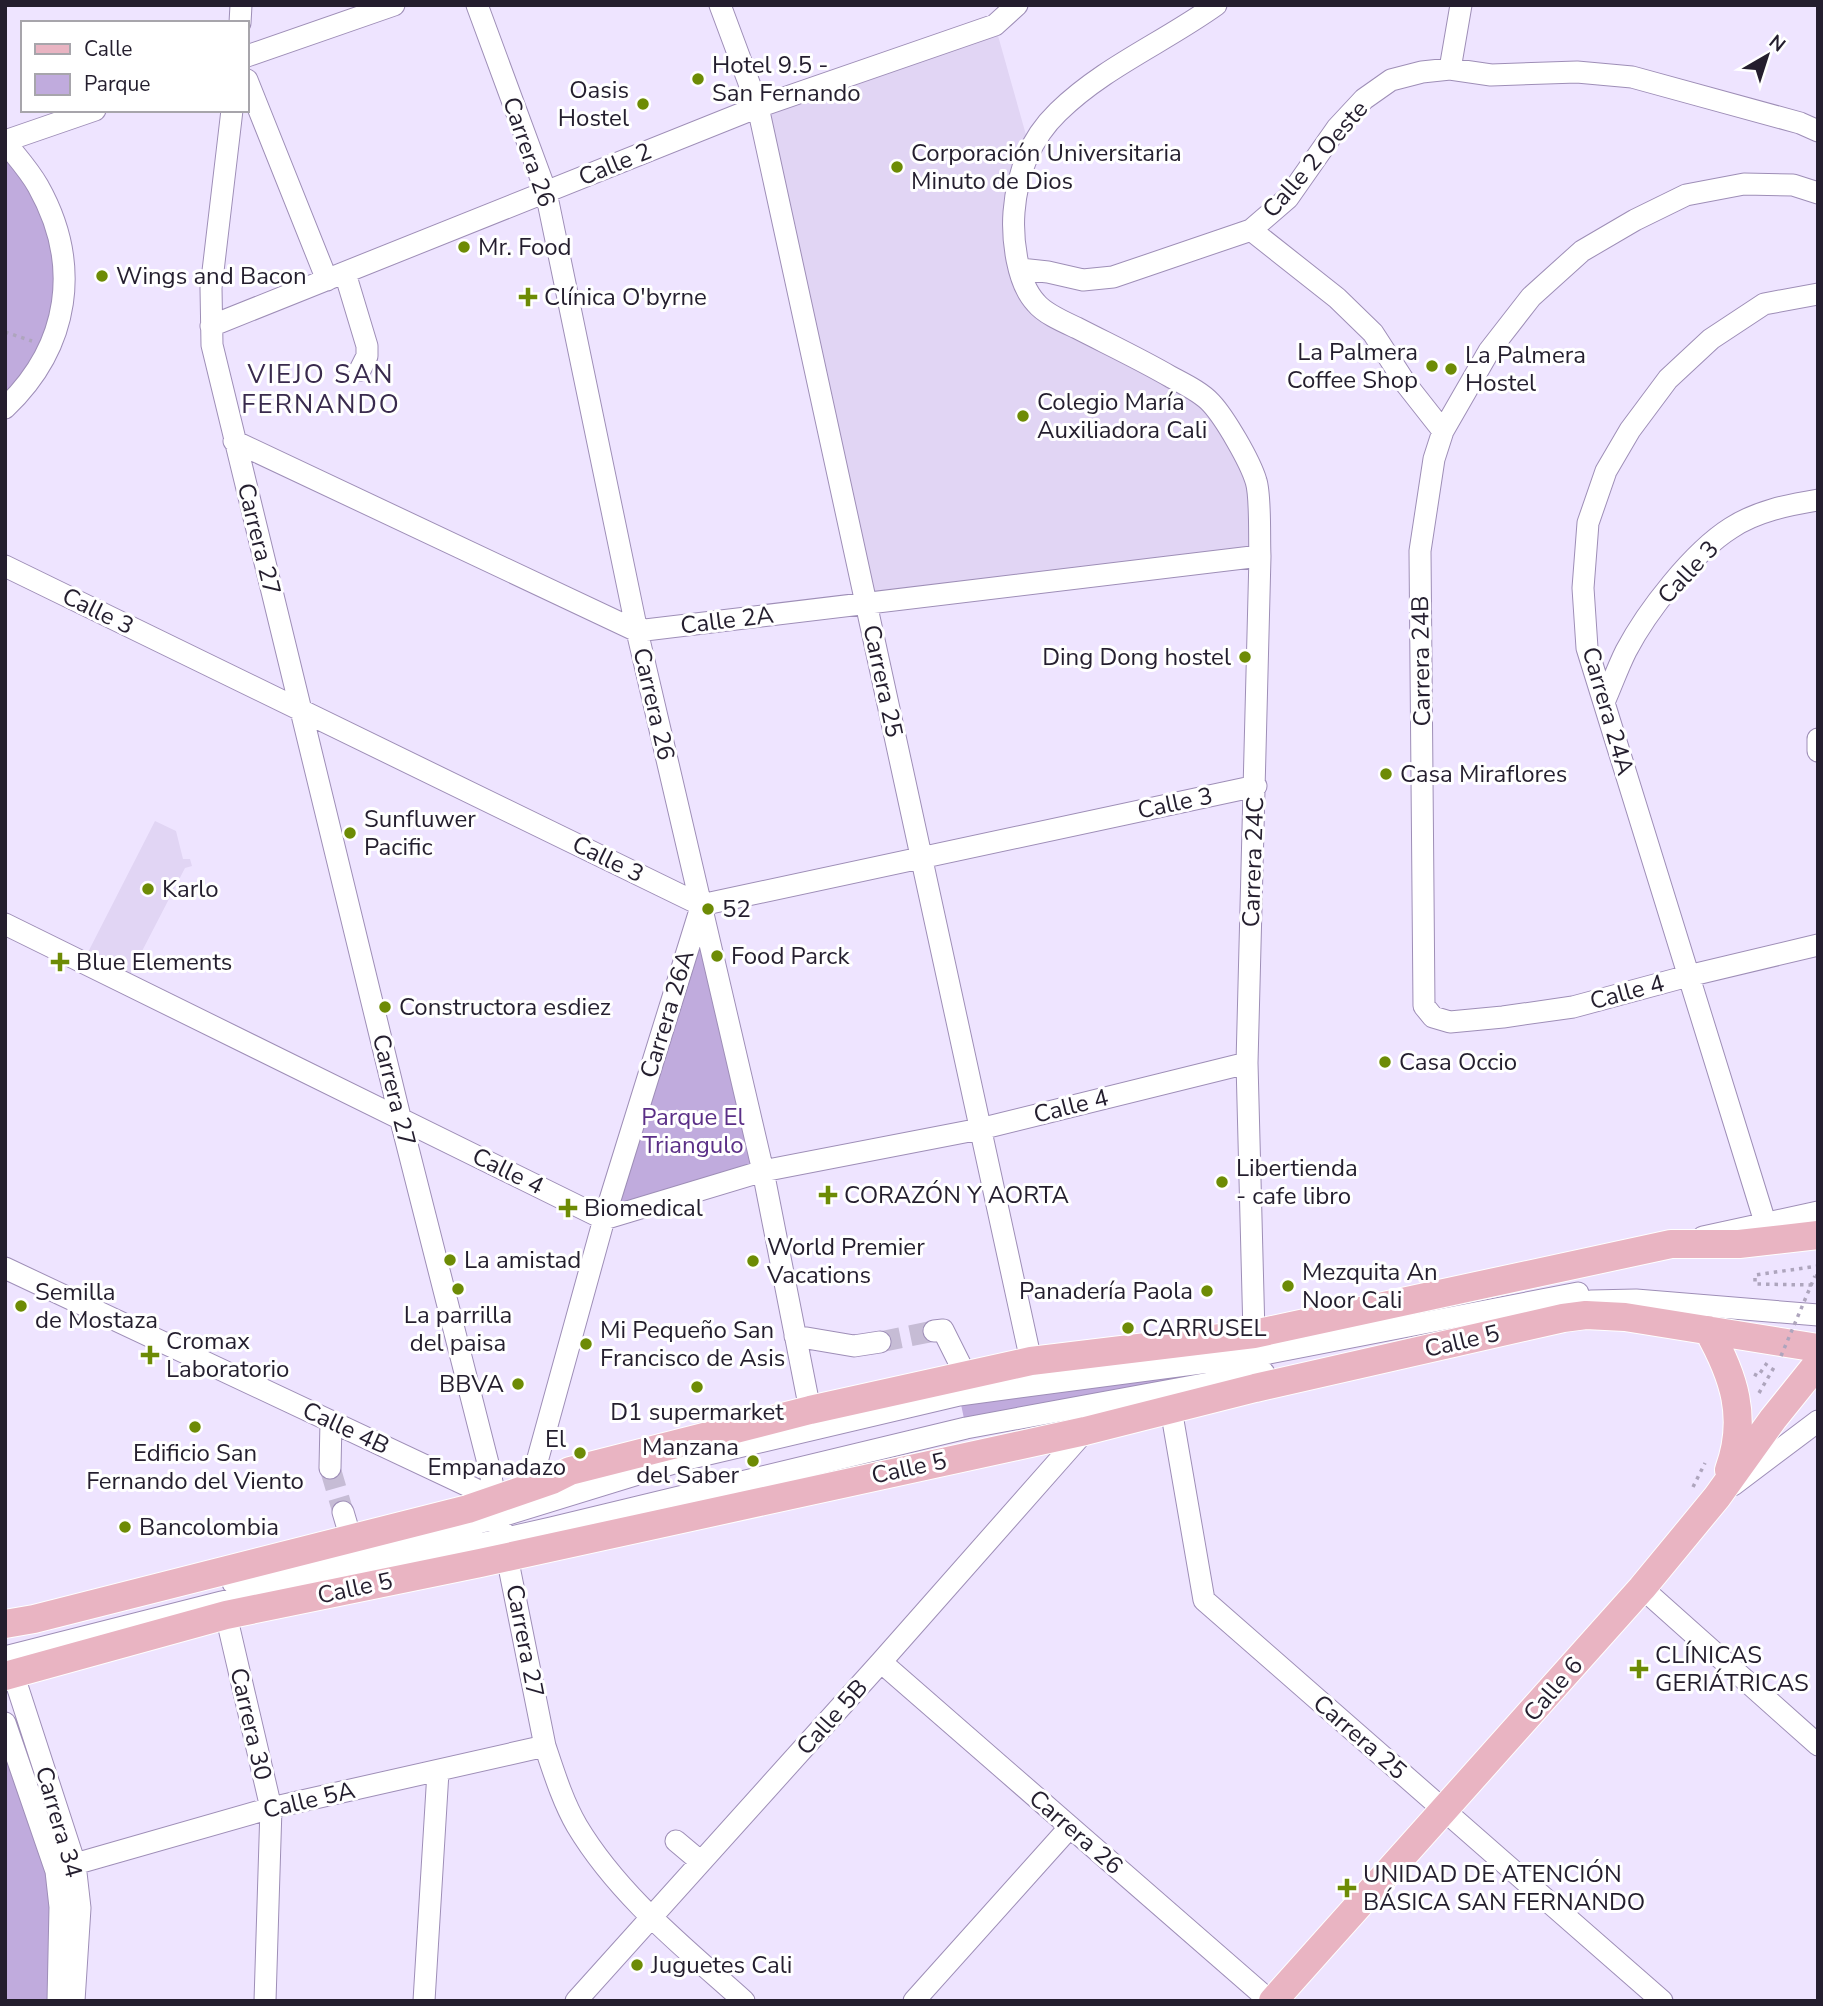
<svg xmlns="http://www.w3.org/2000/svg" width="1823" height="2006" font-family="'Nunito Sans',sans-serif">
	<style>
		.built { fill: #e1d5f4 }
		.green { fill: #c0abdd }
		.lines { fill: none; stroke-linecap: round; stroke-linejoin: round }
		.minor-tunnel { stroke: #c6bcd5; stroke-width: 21; stroke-dasharray: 21 10; stroke-linecap: butt }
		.minor-casing { stroke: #9e8eb7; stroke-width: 23 }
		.major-casing { stroke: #fff; stroke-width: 30 }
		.path { stroke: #aea5bd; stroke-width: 3.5; stroke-dasharray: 3.5 5; stroke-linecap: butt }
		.minor { stroke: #fff; stroke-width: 21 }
		.major { stroke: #e9b4c2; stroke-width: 28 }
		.path-bridge { stroke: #aea5bd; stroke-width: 3.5; stroke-dasharray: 3.5 5; stroke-linecap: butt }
		.poi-dot { fill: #6d8b05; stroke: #fff; stroke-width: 2.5 }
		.labels { text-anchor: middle; stroke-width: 6; stroke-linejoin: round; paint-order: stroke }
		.poi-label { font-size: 24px; fill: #241e2e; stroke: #fff; text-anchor: start }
		.street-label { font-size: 24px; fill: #241e2e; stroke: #fff }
		.park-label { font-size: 24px; fill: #5b2f87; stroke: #fff }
		.neighbourhood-label { font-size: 26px; letter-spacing: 2px; fill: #392a4d; stroke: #fff }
	</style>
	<rect width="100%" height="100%" fill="#eee4ff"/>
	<!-- built -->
	<path class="built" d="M 995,25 L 1030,149 L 1013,224 L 1036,303 L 1210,402 L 1257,482 L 1260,556 L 866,602 L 758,107 Z
		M 155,821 L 176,831 L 183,859 L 190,859 L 192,866 L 185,868 L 125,984 L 83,962 Z"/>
	<!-- green -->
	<path class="green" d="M 5,142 L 58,229 L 60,322 L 5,408 Z
		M 701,905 L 763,1171 L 604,1219 Z
		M 1254,1356 L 1255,1375 L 966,1428 L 959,1395 Z
		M 5,1723 L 56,1871 L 58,2001 L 5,2001 Z"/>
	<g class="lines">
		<!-- minor-tunnel -->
		<path class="minor-tunnel" d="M 880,1342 L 934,1331
			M 330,1468 L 343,1512"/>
		<!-- minor casing -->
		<g class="minor-casing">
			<path id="minor" d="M 477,5 L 546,192 L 637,631 L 763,1171 L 810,1410
				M 720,5 L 758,107 L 1031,1361
				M 1216,5 C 1163,43 1104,67 1058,112 C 1029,140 1017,174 1014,212 C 1012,239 1017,283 1036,303 C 1045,314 1064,322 1077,328 C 1108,344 1140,359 1171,377 C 1184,384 1201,392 1211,403 C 1225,418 1250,461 1256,481 C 1261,496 1259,538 1260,556 L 1247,1063 L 1254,1334
				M 240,23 L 241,5
				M 247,56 L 394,5
				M 1450,69 L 1461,5
				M 247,80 L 327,280
				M 232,110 L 211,288 L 212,345 L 400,1117 L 489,1467 L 545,1746 C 554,1773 563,1802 577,1826 C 619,1896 685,1948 744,2001
				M 5,141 L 95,110
				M 5,142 C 16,156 29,170 38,186 C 82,264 70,346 5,408
				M 1818,193 L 1793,185 L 1744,184 L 1686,195 L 1635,220 L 1582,251 L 1531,297 L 1489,351 L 1443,431 L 1434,459 L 1420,551 L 1424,1006 L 1433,1017 L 1450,1022 L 1503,1017 L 1573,1007 L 1688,976 L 1818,945
				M 1251,230 L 1337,298 L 1373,333 L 1406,384 L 1443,431
				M 1020,269 L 1048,272 L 1083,280 L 1113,277 L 1251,230 L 1288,198 L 1337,128 L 1364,99 L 1391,80 L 1422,72 L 1450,69 L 1491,75 L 1577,72 L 1632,77 L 1800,123 L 1818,131
				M 345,273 L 367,346 L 367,356 L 360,370
				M 211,326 L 758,107 L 995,25 L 1017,5
				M 234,441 L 637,631 L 1260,556
				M 5,566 L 701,905 L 1256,786
				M 1605,700 C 1612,684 1618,667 1626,651 C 1647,611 1693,552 1731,528 C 1757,511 1788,505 1818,500
				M 1818,739 L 1818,751
				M 5,924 L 604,1219 L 763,1171 L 980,1129 L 1247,1063
				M 1765,1222 L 1587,648 L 1583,588 L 1588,523 L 1606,471 L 1630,430 L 1668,379 L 1711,339 L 1764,304 L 1818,294
				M 1703,1237 L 1818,1212
				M 5,1268 L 496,1499
				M 1562,1307 L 1591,1301 L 1636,1300 L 1818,1315
				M 934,1331 L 943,1330 L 966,1376
				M 795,1336 L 854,1346 L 880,1342
				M 1171,1409 L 1204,1600 L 1662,2001
				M 330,1468 L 331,1421
				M 1733,1485 L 1818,1421
				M 530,1487 L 604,1219 L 701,907
				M 343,1512 L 351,1539
				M 233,1583 L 472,1525 L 687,1459 L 959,1395 L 1254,1356 L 1578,1293
				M 1642,1588 L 1818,1745
				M 226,1615 L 271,1808 L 265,2001
				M 5,1657 L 222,1602 L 551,1528 L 966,1428 L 1264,1373
				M 9,1661 L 75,1864 L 80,1908 L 74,2001
				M 881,1662 L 1270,2001
				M 5,1723 L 56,1871 L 60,1907 L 58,2001
				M 676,1841 L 701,1862
				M 75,1864 L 271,1808 L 545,1746
				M 424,2001 L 438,1772
				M 576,2001 L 881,1662 L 1085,1431
				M 914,2001 L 1070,1827"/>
		</g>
		<!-- major casing -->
		<g class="major-casing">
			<path id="major" d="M 1708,1330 C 1734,1376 1748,1418 1729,1470
				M 5,1624 L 34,1619 L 468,1509 L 552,1480 L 570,1471 L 810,1410 L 1031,1361 L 1254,1334 L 1671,1244 L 1739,1244 L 1818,1235
				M 5,1676 L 226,1615 L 480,1563 L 1085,1431 L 1255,1388 L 1563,1318 L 1586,1315 L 1625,1317 L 1818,1348
				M 1273,2001 L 1642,1588 L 1717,1497 L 1773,1419 L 1818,1363"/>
		</g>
		<!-- path -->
		<path class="path" d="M 5,332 L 32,341
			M 1815,1276 L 1818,1276
			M 1812,1285 L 1755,1284 L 1755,1275 L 1818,1266
			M 1754,1374 L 1758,1376 L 1767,1363
			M 1759,1393 L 1776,1364
			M 1693,1487 L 1705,1463"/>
		<!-- minor -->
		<use href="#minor" class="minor"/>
		<!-- major -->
		<use href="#major" class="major"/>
		<!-- path-bridge -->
		<path class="path-bridge" d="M 1781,1356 L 1815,1276"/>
	</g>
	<!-- markers -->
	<g class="poi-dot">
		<circle cx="698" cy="79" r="7"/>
		<circle cx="643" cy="104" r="7"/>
		<circle cx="897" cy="167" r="7"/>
		<circle cx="464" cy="247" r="7"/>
		<circle cx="102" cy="276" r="7"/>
		<path d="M524.5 286.5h7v7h7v7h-7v7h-7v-7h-7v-7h7z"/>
		<circle cx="1432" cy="366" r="7"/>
		<circle cx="1451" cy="369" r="7"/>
		<circle cx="1023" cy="416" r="7"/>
		<circle cx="1245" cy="657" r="7"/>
		<circle cx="1386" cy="774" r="7"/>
		<circle cx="350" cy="833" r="7"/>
		<circle cx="148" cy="889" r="7"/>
		<circle cx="708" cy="909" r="7"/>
		<circle cx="717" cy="956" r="7"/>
		<path d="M56.5 951.5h7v7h7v7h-7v7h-7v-7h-7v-7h7z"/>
		<circle cx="385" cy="1007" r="7"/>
		<circle cx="1385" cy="1062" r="7"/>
		<circle cx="1222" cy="1182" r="7"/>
		<path d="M824.5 1184.5h7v7h7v7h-7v7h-7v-7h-7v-7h7z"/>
		<path d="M564.5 1197.5h7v7h7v7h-7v7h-7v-7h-7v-7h7z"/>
		<circle cx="450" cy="1260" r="7"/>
		<circle cx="753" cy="1261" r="7"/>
		<circle cx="1288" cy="1286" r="7"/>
		<circle cx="458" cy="1289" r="7"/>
		<circle cx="1207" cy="1291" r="7"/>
		<circle cx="21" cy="1306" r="7"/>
		<circle cx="1128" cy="1328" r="7"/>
		<circle cx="586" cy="1344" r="7"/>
		<path d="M146.5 1344.5h7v7h7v7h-7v7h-7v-7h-7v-7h7z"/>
		<circle cx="518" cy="1384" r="7"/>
		<circle cx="697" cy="1387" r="7"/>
		<circle cx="195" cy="1427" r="7"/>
		<circle cx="580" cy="1453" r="7"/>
		<circle cx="753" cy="1461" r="7"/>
		<circle cx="125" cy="1527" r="7"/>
		<path d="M1635.5 1658.5h7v7h7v7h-7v7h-7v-7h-7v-7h7z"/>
		<path d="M1343.5 1877.5h7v7h7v7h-7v7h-7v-7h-7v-7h7z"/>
		<circle cx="637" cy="1965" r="7"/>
	</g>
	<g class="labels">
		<!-- poi labels -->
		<g class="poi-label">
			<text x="712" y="73">Hotel 9.5 -<tspan x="712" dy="28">San Fernando</tspan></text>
			<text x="629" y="98" text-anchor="end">Oasis<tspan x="629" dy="28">Hostel</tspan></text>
			<text x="911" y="161">Corporación Universitaria<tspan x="911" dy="28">Minuto de Dios</tspan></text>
			<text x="478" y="255">Mr. Food</text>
			<text x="116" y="284">Wings and Bacon</text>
			<text x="544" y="305">Clínica O'byrne</text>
			<text x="1418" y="360" text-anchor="end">La Palmera<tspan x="1418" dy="28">Coffee Shop</tspan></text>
			<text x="1465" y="363">La Palmera<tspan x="1465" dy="28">Hostel</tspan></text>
			<text x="1037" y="410">Colegio María<tspan x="1037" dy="28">Auxiliadora Cali</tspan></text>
			<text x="1231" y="665" text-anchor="end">Ding Dong hostel</text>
			<text x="1400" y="782">Casa Miraflores</text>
			<text x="364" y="827">Sunfluwer<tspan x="364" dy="28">Pacific</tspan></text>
			<text x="162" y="897">Karlo</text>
			<text x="722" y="917">52</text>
			<text x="731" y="964">Food Parck</text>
			<text x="76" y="970">Blue Elements</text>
			<text x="399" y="1015">Constructora esdiez</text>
			<text x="1399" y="1070">Casa Occio</text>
			<text x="1236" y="1176">Libertienda<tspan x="1236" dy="28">- cafe libro</tspan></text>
			<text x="844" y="1203">CORAZÓN Y AORTA</text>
			<text x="584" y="1216">Biomedical</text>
			<text x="767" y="1255">World Premier<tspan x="767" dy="28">Vacations</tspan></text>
			<text x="464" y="1268">La amistad</text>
			<text x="1302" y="1280">Mezquita An<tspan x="1302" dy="28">Noor Cali</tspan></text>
			<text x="1193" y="1299" text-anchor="end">Panadería Paola</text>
			<text x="35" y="1300">Semilla<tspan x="35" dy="28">de Mostaza</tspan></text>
			<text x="458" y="1323" text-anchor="middle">La parrilla<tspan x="458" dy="28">del paisa</tspan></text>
			<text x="1142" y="1336">CARRUSEL</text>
			<text x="600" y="1338">Mi Pequeño San<tspan x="600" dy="28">Francisco de Asis</tspan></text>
			<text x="166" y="1349">Cromax<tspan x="166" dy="28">Laboratorio</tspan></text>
			<text x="504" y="1392" text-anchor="end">BBVA</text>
			<text x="697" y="1420" text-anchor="middle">D1 supermarket</text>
			<text x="566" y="1447" text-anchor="end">El<tspan x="566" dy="28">Empanadazo</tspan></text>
			<text x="739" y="1455" text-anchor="end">Manzana<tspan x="739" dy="28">del Saber</tspan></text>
			<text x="195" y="1461" text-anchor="middle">Edificio San<tspan x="195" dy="28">Fernando del Viento</tspan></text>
			<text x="139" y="1535">Bancolombia</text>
			<text x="1655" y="1663">CLÍNICAS<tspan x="1655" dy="28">GERIÁTRICAS</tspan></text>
			<text x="1363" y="1882">UNIDAD DE ATENCIÓN<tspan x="1363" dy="28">BÁSICA SAN FERNANDO</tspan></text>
			<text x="651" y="1973">Juguetes Cali</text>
		</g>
		<!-- street labels -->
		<g class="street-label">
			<text transform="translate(529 152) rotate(71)" y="8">Carrera 26</text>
			<text transform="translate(1315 159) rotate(-49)" y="8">Calle 2 Oeste</text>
			<text transform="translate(615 164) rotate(-22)" y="8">Calle 2</text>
			<text transform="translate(259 539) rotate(76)" y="8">Carrera 27</text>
			<text transform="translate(1688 572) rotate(-47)" y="8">Calle 3</text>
			<text transform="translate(98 611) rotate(26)" y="8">Calle 3</text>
			<text transform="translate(727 620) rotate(-7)" y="8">Calle 2A</text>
			<text transform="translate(1421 661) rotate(-91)" y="8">Carrera 24B</text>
			<text transform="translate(883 681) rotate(78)" y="8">Carrera 25</text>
			<text transform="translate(654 704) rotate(77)" y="8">Carrera 26</text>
			<text transform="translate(1608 711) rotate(74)" y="8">Carrera 24A</text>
			<text transform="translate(1175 803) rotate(-12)" y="8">Calle 3</text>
			<text transform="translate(608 859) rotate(26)" y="8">Calle 3</text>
			<text transform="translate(1253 862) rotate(-88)" y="8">Carrera 24C</text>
			<text transform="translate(1627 992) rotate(-15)" y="8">Calle 4</text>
			<text transform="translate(667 1014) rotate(-73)" y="8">Carrera 26A</text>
			<text transform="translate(394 1090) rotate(76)" y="8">Carrera 27</text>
			<text transform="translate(1071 1106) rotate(-14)" y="8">Calle 4</text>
			<text transform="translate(508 1171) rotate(26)" y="8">Calle 4</text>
			<text transform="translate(1462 1341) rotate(-13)" y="8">Calle 5</text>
			<text transform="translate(346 1428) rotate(25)" y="8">Calle 4B</text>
			<text transform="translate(909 1468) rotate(-12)" y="8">Calle 5</text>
			<text transform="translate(355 1588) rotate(-12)" y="8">Calle 5</text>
			<text transform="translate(525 1641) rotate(79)" y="8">Carrera 27</text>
			<text transform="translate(1553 1689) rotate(-49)" y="8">Calle 6</text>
			<text transform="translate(832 1717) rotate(-48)" y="8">Calle 5B</text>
			<text transform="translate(251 1724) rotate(77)" y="8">Carrera 30</text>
			<text transform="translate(1360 1737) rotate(41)" y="8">Carrera 25</text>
			<text transform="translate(309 1800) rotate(-13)" y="8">Calle 5A</text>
			<text transform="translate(59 1822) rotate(74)" y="8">Carrera 34</text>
			<text transform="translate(1076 1832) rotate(41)" y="8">Carrera 26</text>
		</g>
		<!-- park labels -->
		<g class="park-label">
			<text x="693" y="1125">Parque El<tspan x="693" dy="28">Triangulo</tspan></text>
		</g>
		<!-- neighbourhood labels -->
		<g class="neighbourhood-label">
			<text x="321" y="383">VIEJO SAN<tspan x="321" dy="30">FERNANDO</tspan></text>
		</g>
	</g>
	<!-- border -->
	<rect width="1823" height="2006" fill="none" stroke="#241e2e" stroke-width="14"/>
	<!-- legend -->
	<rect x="21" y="21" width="228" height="91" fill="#ffffff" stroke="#a7a5ab" stroke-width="2"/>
	<rect x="35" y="44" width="35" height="10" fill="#e9b4c2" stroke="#a7a5ab" stroke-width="2"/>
	<text x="84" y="56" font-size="21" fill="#241e2e">Calle</text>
	<rect x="35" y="74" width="35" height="21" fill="#c0abdd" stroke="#a7a5ab" stroke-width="2"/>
	<text x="84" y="91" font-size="21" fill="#241e2e">Parque</text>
	<!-- north arrow -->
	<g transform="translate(1767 56) rotate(39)" stroke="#ffffff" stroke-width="5" paint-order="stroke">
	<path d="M0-5L12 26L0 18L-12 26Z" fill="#241e2e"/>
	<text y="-10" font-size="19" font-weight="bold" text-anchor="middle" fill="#241e2e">N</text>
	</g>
</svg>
